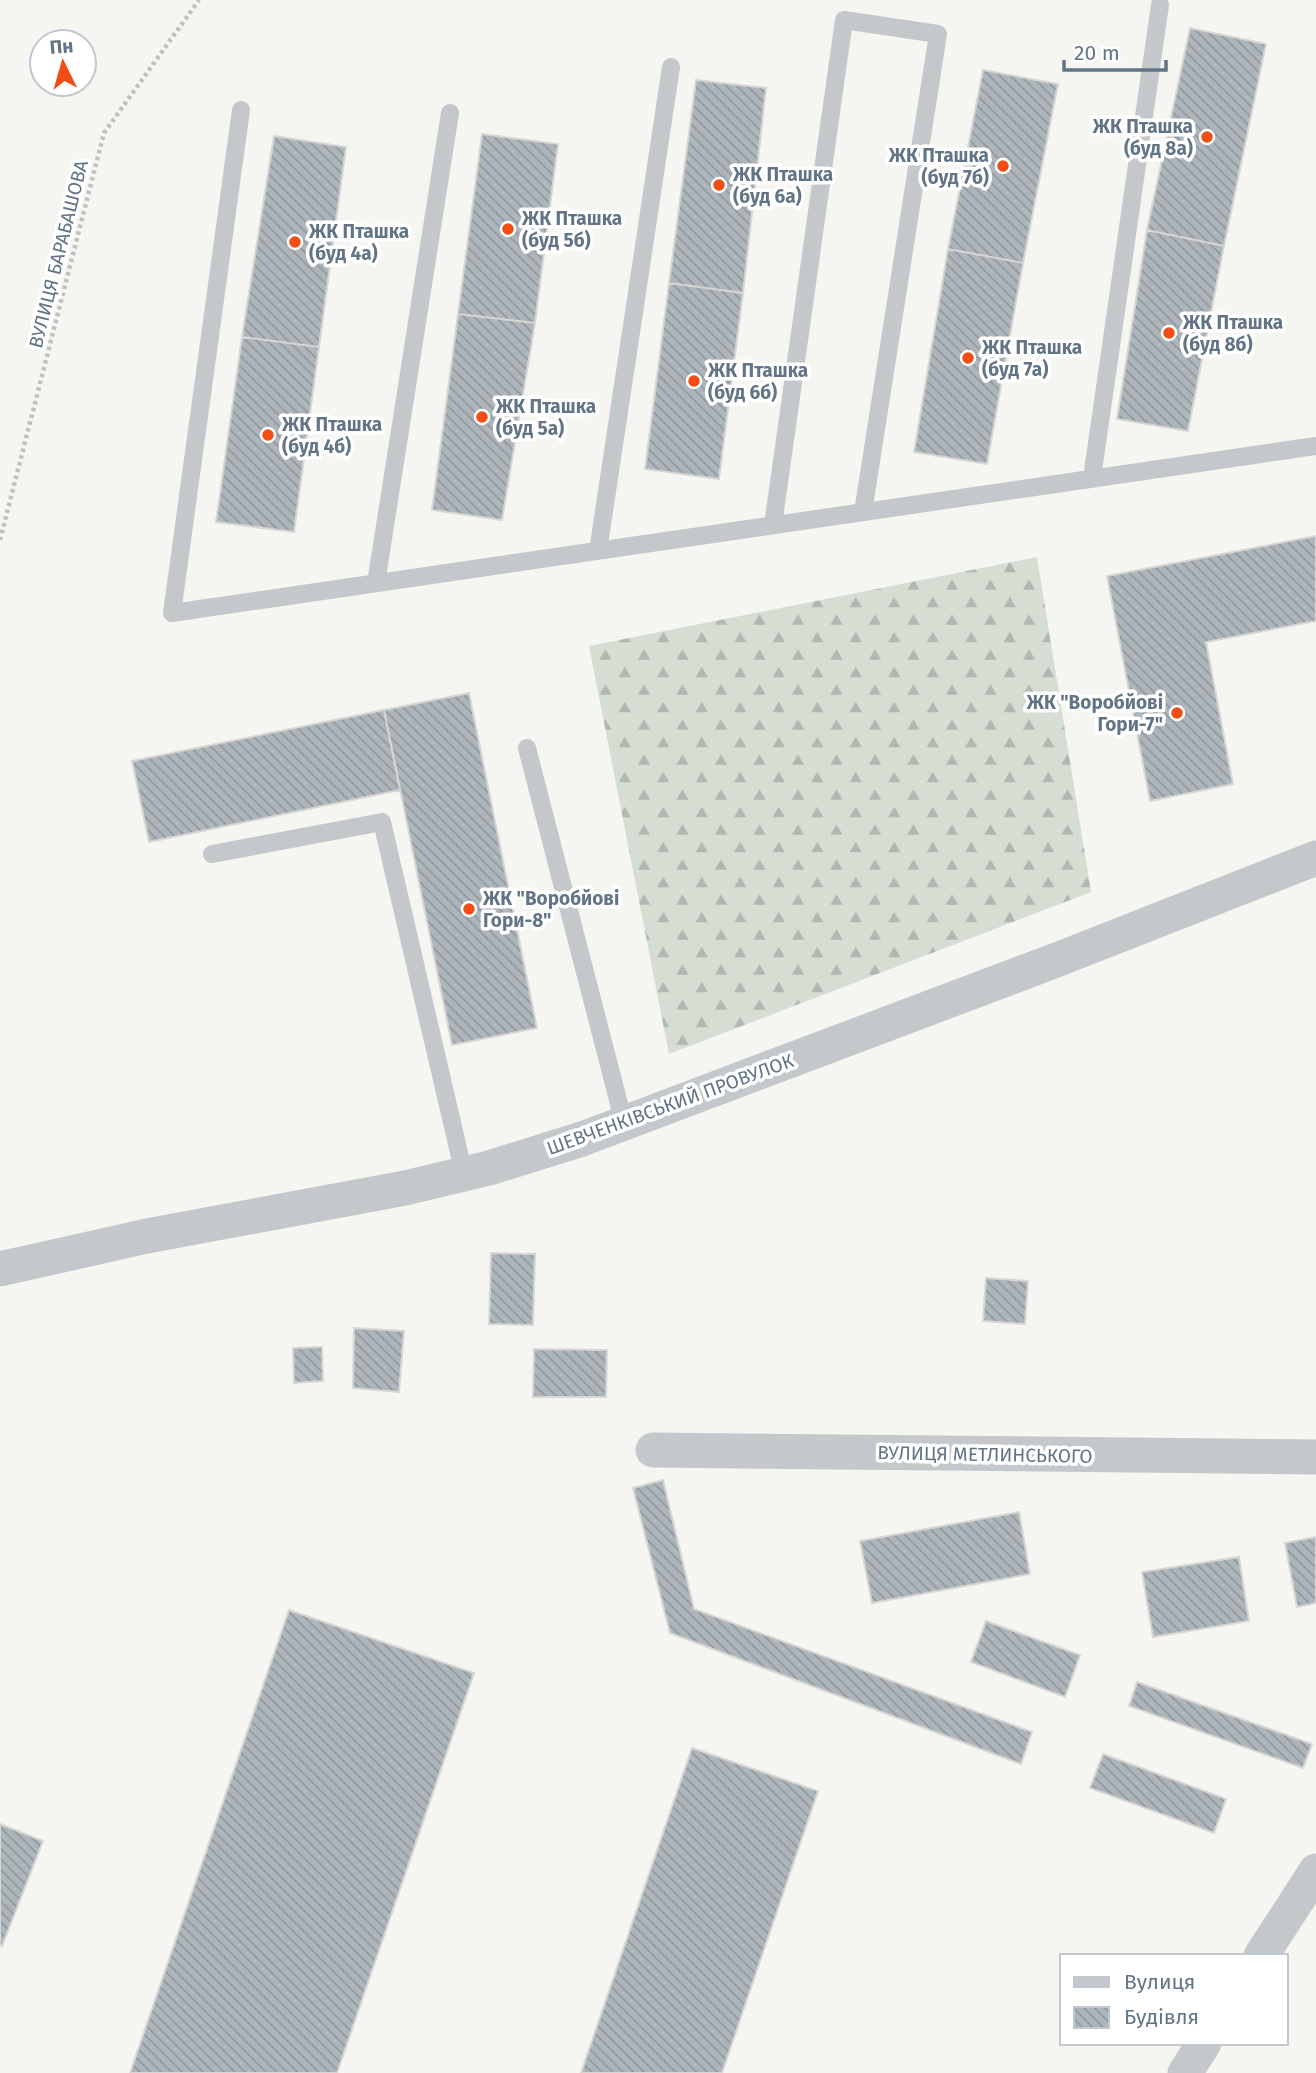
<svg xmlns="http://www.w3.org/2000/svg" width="1316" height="2073" font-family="'Fira Sans',sans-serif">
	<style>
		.forest { fill: url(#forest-firs) }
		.building { fill: url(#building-back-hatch); stroke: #d6d7d4; stroke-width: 2 }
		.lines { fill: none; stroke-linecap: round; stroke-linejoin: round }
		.path { stroke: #bec0c2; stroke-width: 4.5; stroke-dasharray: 3.5 3.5; stroke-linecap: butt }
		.lane { stroke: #c4c8cb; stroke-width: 18 }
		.street { stroke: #c4c8cb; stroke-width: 35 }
		.poi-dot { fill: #f24d14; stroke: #fff; stroke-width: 2.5 }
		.labels { text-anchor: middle; stroke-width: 7; stroke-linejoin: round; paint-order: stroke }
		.poi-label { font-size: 19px; font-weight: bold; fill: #627485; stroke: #fff; text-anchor: start }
		.street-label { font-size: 19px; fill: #627485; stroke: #fff }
	</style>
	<defs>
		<pattern id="forest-firs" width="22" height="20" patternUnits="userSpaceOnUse" patternTransform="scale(1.75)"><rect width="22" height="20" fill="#d6ddd2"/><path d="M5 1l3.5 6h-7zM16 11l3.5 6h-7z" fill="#b1b8b0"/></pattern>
		<pattern id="building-back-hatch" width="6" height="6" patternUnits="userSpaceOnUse" patternTransform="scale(1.75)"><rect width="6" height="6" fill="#aeb5bb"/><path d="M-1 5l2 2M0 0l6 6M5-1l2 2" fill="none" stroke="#91989e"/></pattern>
	</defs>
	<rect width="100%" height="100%" fill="#f5f5f1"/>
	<!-- forest -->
	<path class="forest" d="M 1037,557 L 1091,892 L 669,1054 L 589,646 Z"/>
	<!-- building -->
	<path class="building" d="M 1190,28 L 1266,44 L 1224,246 L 1147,230 Z
		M 983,70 L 1058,84 L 1023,263 L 948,249 Z
		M 696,80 L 766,88 L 743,293 L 669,283 Z
		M 482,134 L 558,144 L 535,323 L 458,314 Z
		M 274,136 L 346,147 L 319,347 L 242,337 Z
		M 1147,230 L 1224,246 L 1188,431 L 1117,419 Z
		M 948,249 L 1023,263 L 987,464 L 914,452 Z
		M 669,283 L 743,293 L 719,479 L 645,469 Z
		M 458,314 L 535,323 L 502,520 L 432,510 Z
		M 242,337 L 319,347 L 294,532 L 216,522 Z
		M 1316,536 L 1316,621 L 1206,642 L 1233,784 L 1150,801 L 1107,576 Z
		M 469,693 L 537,1028 L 452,1045 L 384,710 Z
		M 384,710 L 400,790 L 149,842 L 132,761 Z
		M 491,1253 L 535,1254 L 533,1325 L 489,1324 Z
		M 986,1278 L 1028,1281 L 1025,1324 L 983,1321 Z
		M 354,1328 L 404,1331 L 399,1392 L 353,1388 Z
		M 322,1347 L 323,1381 L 294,1383 L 293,1348 Z
		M 534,1349 L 607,1350 L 606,1397 L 533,1397 Z
		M 663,1480 L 694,1609 L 1032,1732 L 1021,1764 L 670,1633 L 633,1488 Z
		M 1019,1512 L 1030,1574 L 872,1603 L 860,1541 Z
		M 1316,1537 L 1316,1603 L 1297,1607 L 1285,1543 Z
		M 1239,1557 L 1249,1621 L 1153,1637 L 1142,1572 Z
		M 289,1610 L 474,1673 L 337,2073 L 130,2073 Z
		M 986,1621 L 1080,1655 L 1065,1697 L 971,1662 Z
		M 1137,1682 L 1312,1744 L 1303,1768 L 1129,1706 Z
		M 692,1748 L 818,1791 L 722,2073 L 581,2073 Z
		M 1103,1754 L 1226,1799 L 1214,1833 L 1090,1788 Z
		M 0,1824 L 43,1841 L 2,1946 L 0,1945 Z"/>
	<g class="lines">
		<!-- path -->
		<path class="path" d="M 0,540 L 104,133 L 199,0"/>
		<!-- lane -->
		<path class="lane" d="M 241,110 L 172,613 L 1316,446
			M 1092,478 L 1160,5
			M 773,525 L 844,20 L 938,34 L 863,512
			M 598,551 L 671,67
			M 376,583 L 450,113
			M 527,748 L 624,1123
			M 212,854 L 382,822 L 464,1174"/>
		<!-- street -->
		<path class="street" d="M 0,1269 L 147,1236 L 405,1188 L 489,1168 L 582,1139 L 1059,959 L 1316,858
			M 653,1450 L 1316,1457
			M 1261,1956 L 1316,1871
			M 1185,2073 L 1204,2043"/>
	</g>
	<!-- markers -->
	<g class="poi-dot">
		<circle cx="1207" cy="137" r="7"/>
		<circle cx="1003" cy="166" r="7"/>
		<circle cx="719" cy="185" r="7"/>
		<circle cx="508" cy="229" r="7"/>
		<circle cx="295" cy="242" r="7"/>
		<circle cx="1169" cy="333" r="7"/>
		<circle cx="968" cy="358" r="7"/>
		<circle cx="694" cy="381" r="7"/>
		<circle cx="482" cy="417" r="7"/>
		<circle cx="268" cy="435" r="7"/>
		<circle cx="1177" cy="713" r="7"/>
		<circle cx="469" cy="909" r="7"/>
	</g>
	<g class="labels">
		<!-- poi labels -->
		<g class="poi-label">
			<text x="1193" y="133" text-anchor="end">ЖК Пташка<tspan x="1193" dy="22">(буд 8а)</tspan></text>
			<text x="989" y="162" text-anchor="end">ЖК Пташка<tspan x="989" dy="22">(буд 7б)</tspan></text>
			<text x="733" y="181">ЖК Пташка<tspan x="733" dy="22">(буд 6а)</tspan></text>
			<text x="522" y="225">ЖК Пташка<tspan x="522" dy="22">(буд 5б)</tspan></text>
			<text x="309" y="238">ЖК Пташка<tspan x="309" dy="22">(буд 4а)</tspan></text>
			<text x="1183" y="329">ЖК Пташка<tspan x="1183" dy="22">(буд 8б)</tspan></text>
			<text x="982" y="354">ЖК Пташка<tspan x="982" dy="22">(буд 7а)</tspan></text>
			<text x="708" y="377">ЖК Пташка<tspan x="708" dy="22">(буд 6б)</tspan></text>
			<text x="496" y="413">ЖК Пташка<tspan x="496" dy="22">(буд 5а)</tspan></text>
			<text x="282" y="431">ЖК Пташка<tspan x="282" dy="22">(буд 4б)</tspan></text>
			<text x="1163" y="709" text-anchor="end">ЖК "Воробйові<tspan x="1163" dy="22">Гори-7"</tspan></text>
			<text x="483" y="905">ЖК "Воробйові<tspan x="483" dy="22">Гори-8"</tspan></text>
		</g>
		<!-- street labels -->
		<g class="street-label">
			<text transform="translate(58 254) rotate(-76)" y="7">ВУЛИЦЯ БАРАБАШОВА</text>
			<text transform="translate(670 1104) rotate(-20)" y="7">ШЕВЧЕНКІВСЬКИЙ ПРОВУЛОК</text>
			<text transform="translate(985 1454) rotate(1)" y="7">ВУЛИЦЯ МЕТЛИНСЬКОГО</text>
		</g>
	</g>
	<!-- legend -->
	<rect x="1060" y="1954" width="228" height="91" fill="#ffffff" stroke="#c0c7ce" stroke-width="2"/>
	<rect x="1074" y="1977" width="35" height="10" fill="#c4c8cb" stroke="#c0c7ce" stroke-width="2"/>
	<text x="1124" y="1989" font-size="21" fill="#627485">Вулиця</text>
	<rect x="1074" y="2007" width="35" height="21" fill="url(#building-back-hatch)" stroke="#c0c7ce" stroke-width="2"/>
	<text x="1124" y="2024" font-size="21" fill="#627485">Будівля</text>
	<!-- north arrow -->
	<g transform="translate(63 63) rotate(355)"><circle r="33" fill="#ffffff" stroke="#c0c7ce" stroke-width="2"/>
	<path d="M0-5L12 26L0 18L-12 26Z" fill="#f24d14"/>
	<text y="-10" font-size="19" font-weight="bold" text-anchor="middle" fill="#627485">Пн</text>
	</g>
	<!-- scale -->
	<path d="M1064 60v10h102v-10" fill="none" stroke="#627485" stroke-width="3.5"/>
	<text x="1074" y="60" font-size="21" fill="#627485" stroke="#ffffff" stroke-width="5" paint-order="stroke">20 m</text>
</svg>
